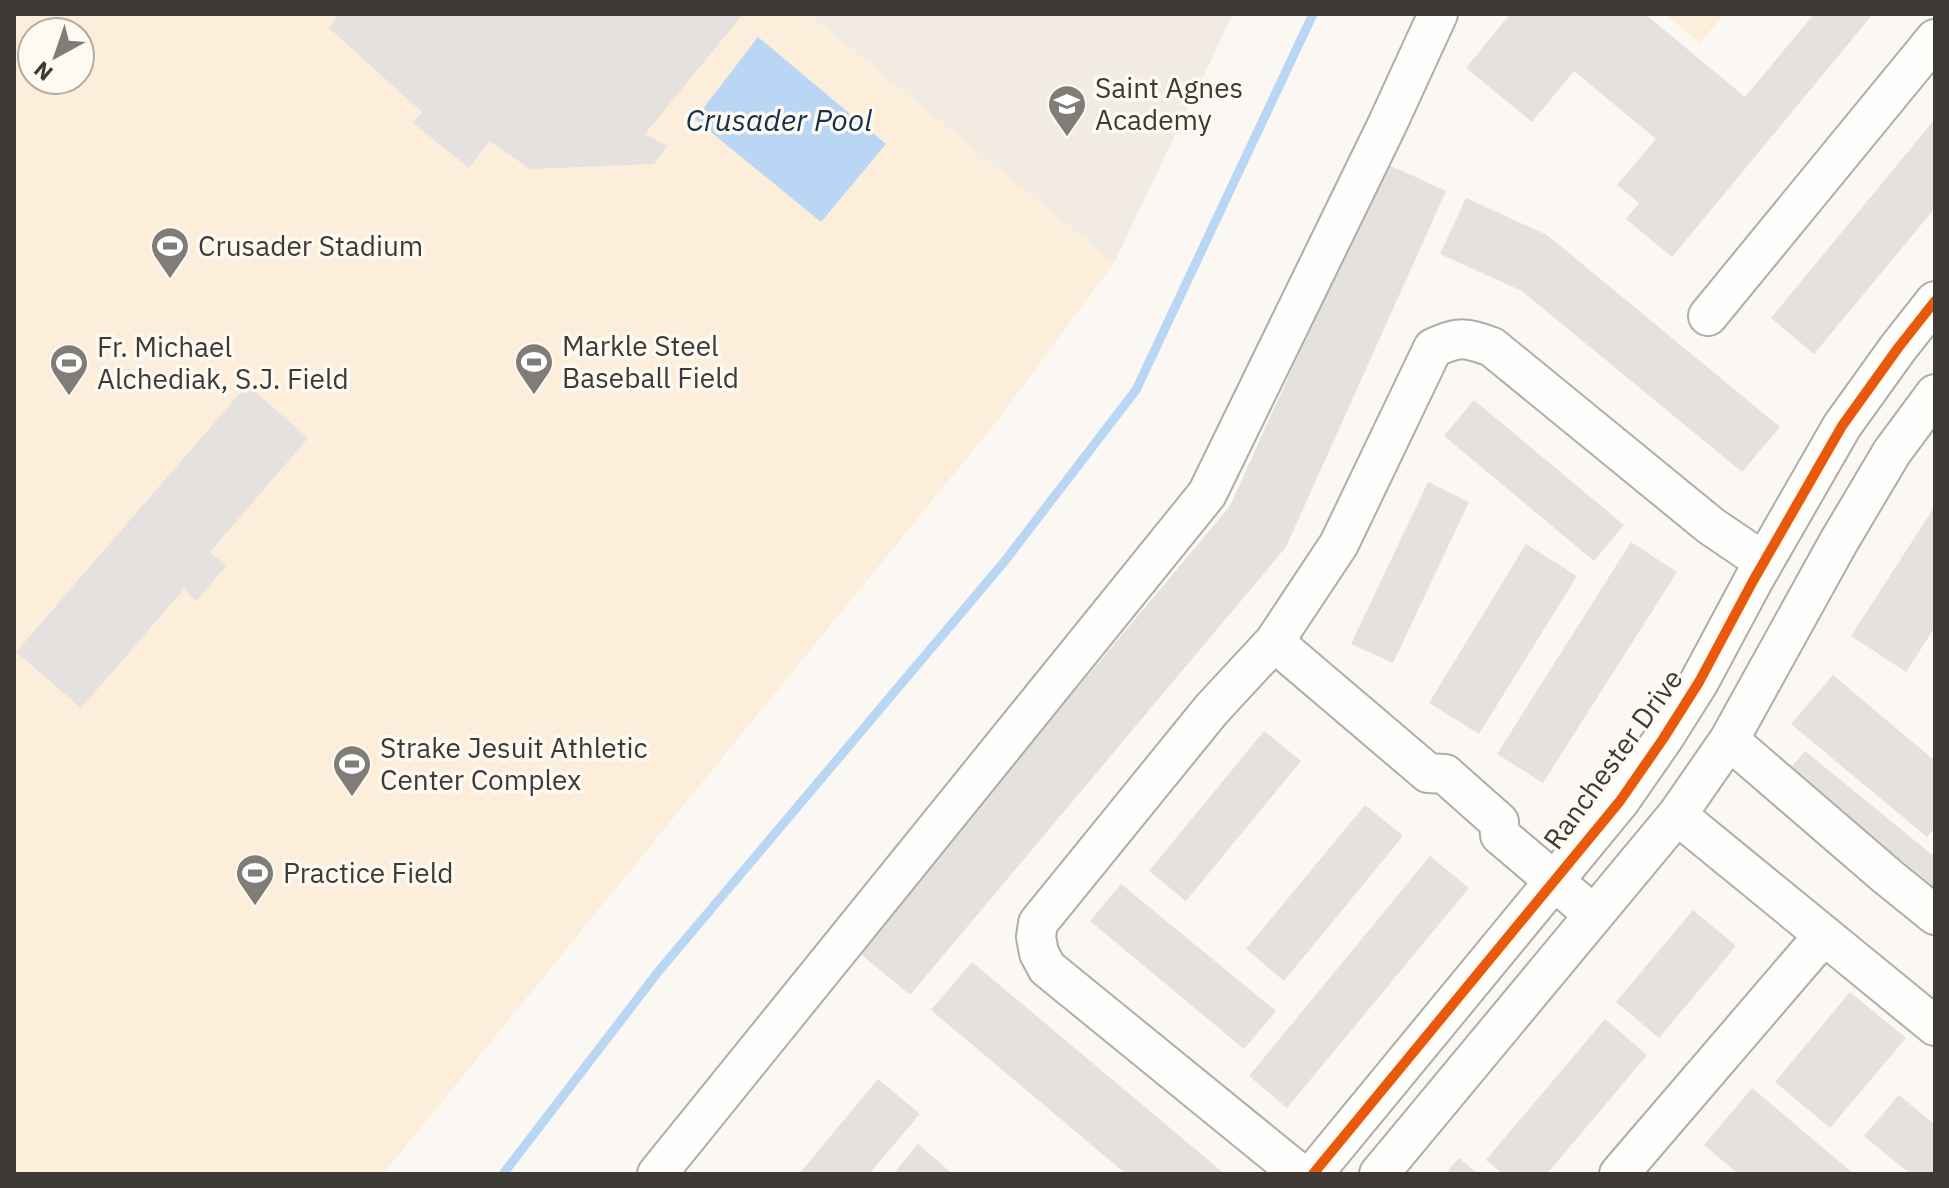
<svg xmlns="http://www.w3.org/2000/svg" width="1949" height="1188" font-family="'IBM Plex Sans',sans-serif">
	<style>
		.built { fill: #f2ebe1 }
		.green { fill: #fceeda; fill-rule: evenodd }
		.water { fill: #b9d6f4 }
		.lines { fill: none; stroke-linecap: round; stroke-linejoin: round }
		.stream { stroke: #b9d6f4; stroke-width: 9 }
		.building { fill: #e4e1de }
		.minor-casing { stroke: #afadaa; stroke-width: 42 }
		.minor { stroke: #fefefd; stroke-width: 38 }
		.cycleway-casing { stroke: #fef9f1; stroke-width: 15 }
		.cycleway { stroke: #e8590c; stroke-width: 10 }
		.labels { text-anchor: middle; stroke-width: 7; stroke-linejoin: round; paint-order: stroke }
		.poi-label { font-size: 28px; fill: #3e3b37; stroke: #fef9f1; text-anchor: start }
		.street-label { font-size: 28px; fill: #3e3b37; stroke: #fef9f1 }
		.water-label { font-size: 30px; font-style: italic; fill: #14324f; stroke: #fef9f1 }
	</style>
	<rect width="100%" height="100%" fill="#fbf8f4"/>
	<!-- built -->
	<path class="built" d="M 808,14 L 1233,14 L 1114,263 Z"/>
	<!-- green -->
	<path class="green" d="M 14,14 L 808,14 L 1114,263 L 997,421 L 383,1174 L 14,1174 ZM 32,32 L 80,32 L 80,80 L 32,80 Z
		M 1665,14 L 1724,14 L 1700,43 Z"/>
	<!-- water -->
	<path class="water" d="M 758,37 L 886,144 L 821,222 L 695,119 Z"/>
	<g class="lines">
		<!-- stream -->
		<path class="stream" d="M 503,1174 L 658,972 L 1004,562 L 1136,390 L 1313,14"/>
	</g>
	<!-- building -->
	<path class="building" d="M 339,14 L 743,14 L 645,134 L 667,146 L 654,164 L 530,169 L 490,141 L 469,168 L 413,123 L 422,112 L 329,28 Z
		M 1510,14 L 1645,14 L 1745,97 L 1814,14 L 1873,14 L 1672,257 L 1626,219 L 1639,203 L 1617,185 L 1656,139 L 1574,71 L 1532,122 L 1466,68 Z
		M 1935,119 L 1935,208 L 1814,354 L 1771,318 Z
		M 1385,163 L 1446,191 L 1286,547 L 910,995 L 857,951 L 1230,506 Z
		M 1466,198 L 1547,235 L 1780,427 L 1742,472 L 1522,291 L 1440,254 Z
		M 247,385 L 308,438 L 210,552 L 226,566 L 196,601 L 184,589 L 81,708 L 16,652 Z
		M 1474,400 L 1624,525 L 1594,561 L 1444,436 Z
		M 1428,482 L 1469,502 L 1393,663 L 1351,644 Z
		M 1935,506 L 1935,627 L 1906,672 L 1851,636 Z
		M 1631,542 L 1677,572 L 1543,783 L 1497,754 Z
		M 1526,544 L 1577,576 L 1479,734 L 1429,703 Z
		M 1833,675 L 1935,761 L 1935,828 L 1927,837 L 1791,724 Z
		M 1264,731 L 1301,761 L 1186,901 L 1149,871 Z
		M 1805,751 L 1935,857 L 1935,889 L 1790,769 Z
		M 1365,805 L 1403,836 L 1284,981 L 1246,949 Z
		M 1430,856 L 1469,888 L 1287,1108 L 1249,1076 Z
		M 1121,884 L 1276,1011 L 1244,1049 L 1090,921 Z
		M 1693,910 L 1736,946 L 1659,1038 L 1616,1002 Z
		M 972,962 L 1225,1174 L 1126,1174 L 931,1010 Z
		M 1850,992 L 1906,1038 L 1830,1128 L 1775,1082 Z
		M 1605,1019 L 1647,1055 L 1547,1174 L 1503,1174 L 1486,1160 Z
		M 878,1079 L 920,1114 L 869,1174 L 799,1174 Z
		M 1752,1088 L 1854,1174 L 1738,1174 L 1704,1145 Z
		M 1899,1095 L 1935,1125 L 1935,1174 L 1910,1174 L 1864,1136 Z
		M 918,1144 L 953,1174 L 893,1174 Z
		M 1459,1158 L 1478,1174 L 1445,1174 Z"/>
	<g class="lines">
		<!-- minor casing -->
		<g class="minor-casing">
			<path id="minor" d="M 1708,316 L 1935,39
				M 1274,642 L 1339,544 L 1433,348 C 1460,336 1464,337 1492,347 L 1711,526 L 1764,562
				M 1729,740 L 1888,877 L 1935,915
				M 1677,815 L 1935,1026
				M 657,1174 L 1207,494 L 1387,125 L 1438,14
				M 1300,1174 L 1047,968 L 1039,953 L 1036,937 L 1038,923 L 1211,710 L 1274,642 L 1428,773 L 1445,774 L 1499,822 L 1500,835 L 1594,915
				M 1313,1174 L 1620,801 L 1663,739 L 1699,682 L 1753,581 L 1842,426 L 1898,348 L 1935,301
				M 1379,1174 L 1677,815 L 1729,740 L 1838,543 L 1892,452 L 1935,394
				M 1619,1174 L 1824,935"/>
		</g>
		<!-- minor -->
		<use href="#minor" class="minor"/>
		<!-- cycleway casing -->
		<g class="cycleway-casing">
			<path id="cycleway" d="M 1313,1174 L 1620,801 L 1663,739 L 1699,682 L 1753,581 L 1842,426 L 1898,348 L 1935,301"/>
		</g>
		<!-- cycleway -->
		<use href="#cycleway" class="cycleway"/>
	</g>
	<!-- icons -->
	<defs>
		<g id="school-pin" transform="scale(2)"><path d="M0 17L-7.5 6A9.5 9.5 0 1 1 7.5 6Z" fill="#807d79" stroke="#fef9f1"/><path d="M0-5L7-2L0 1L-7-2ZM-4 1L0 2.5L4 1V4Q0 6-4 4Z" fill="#fff"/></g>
		<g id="stadium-pin" transform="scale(2)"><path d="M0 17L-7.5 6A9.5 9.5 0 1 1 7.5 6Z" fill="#807d79" stroke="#fef9f1"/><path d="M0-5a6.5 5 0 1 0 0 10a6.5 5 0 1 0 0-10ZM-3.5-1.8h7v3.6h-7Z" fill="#fff"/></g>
	</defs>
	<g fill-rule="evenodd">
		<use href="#school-pin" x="1067" y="104"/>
		<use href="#stadium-pin" x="170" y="246"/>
		<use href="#stadium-pin" x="534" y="362"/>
		<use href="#stadium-pin" x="69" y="363"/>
		<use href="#stadium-pin" x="352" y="764"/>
		<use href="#stadium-pin" x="255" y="873"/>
	</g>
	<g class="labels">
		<!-- poi labels -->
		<g class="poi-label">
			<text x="1095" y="98">Saint Agnes<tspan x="1095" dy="32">Academy</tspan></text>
			<text x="198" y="256">Crusader Stadium</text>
			<text x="562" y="356">Markle Steel<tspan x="562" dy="32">Baseball Field</tspan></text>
			<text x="97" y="357">Fr. Michael<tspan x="97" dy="32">Alchediak, S.J. Field</tspan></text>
			<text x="380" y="758">Strake Jesuit Athletic<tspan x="380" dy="32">Center Complex</tspan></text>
			<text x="283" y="883">Practice Field</text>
		</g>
		<!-- street labels -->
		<g class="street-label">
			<text transform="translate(1613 759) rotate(-54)" y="10">Ranchester Drive</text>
		</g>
		<!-- water labels -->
		<g class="water-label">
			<text x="779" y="131">Crusader Pool</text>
		</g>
	</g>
	<!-- border -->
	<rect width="1949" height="1188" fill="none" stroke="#3e3b37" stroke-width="32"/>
	<!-- north arrow -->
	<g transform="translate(56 56) rotate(220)"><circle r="38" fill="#fef9f1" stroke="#b1ada7" stroke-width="2"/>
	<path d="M0-6L14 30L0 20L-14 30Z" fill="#807d79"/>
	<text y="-12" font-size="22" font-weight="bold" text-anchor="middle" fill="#3e3b37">N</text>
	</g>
</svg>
